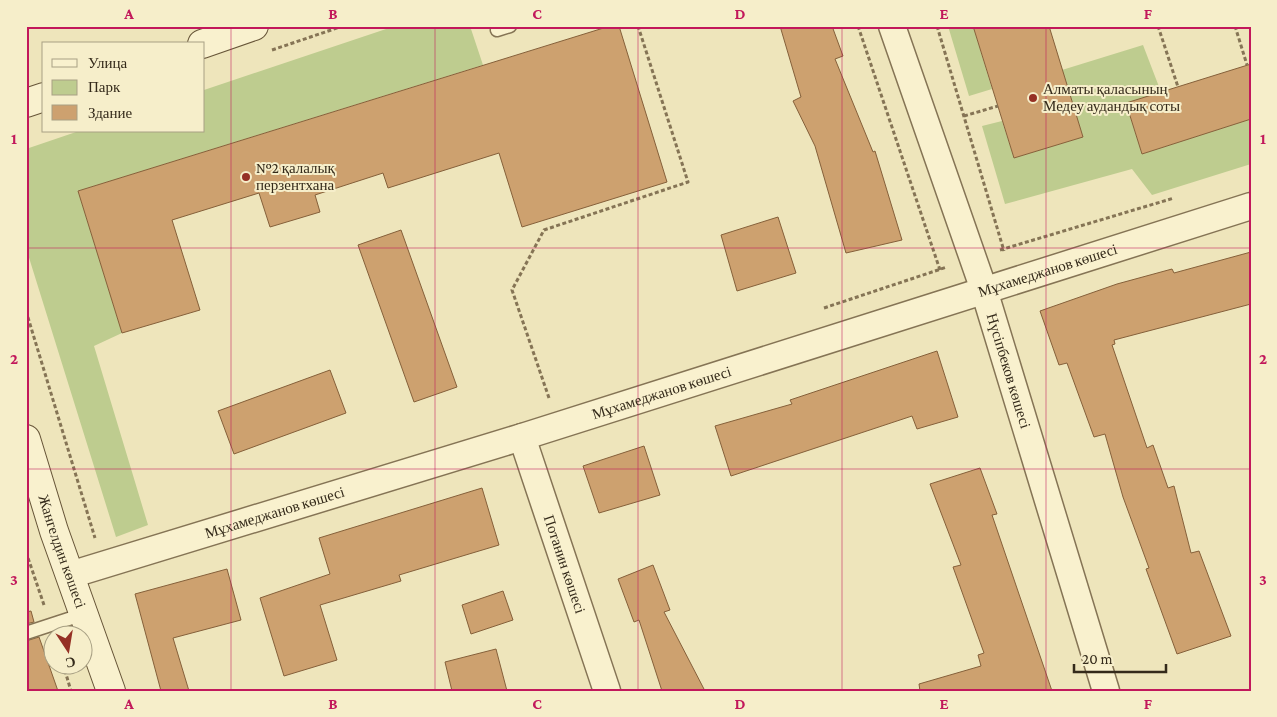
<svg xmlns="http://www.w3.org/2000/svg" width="1277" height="717" font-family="'Crimson Pro',serif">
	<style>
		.green { fill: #becc8f }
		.building { fill: #cda16f; stroke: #85603a }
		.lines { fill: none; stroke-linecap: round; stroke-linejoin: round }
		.lane-casing { stroke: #857455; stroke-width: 15 }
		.street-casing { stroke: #857455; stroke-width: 29 }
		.secondary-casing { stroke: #675538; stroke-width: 30 }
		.path { stroke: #857455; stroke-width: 3; stroke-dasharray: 4 2.5; stroke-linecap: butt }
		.lane { stroke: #f9f1ce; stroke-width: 12 }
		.street { stroke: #f9f1ce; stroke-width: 26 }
		.secondary { stroke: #f9f1ce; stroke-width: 28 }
		.grid { fill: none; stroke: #c2185b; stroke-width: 1; stroke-opacity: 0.55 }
		.poi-dot { fill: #953024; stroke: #f6eeca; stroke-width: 2 }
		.labels { text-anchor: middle; stroke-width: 4; stroke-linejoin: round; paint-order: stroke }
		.poi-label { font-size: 15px; fill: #342a1a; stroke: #f6eeca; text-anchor: start }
		.street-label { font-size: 15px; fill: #342a1a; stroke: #f6eeca }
		.neatline { fill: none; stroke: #c2185b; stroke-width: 2 }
		.grid-label { font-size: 16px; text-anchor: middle; font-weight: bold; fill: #c2185b }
	</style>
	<rect width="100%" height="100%" fill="#eee5bb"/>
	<!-- green -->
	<path class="green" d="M 395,26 L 470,26 L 483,65 L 78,191 L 122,333 L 94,346 L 148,525 L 116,537 L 26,248 L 26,149 L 79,131 L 204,131 L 204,90 Z
		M 948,26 L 973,26 L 992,89 L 969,96 Z
		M 1143,45 L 1161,92 L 1126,104 L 1142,154 L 1251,119 L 1251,164 L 1152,195 L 1132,169 L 1005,204 L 982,126 L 1002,121 L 1014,158 L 1083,137 L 1062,70 Z"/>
	<!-- building -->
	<path class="building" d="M 610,26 L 619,26 L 667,182 L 522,227 L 499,153 L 388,188 L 383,173 L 315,195 L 320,212 L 270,227 L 259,193 L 172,220 L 200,310 L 122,333 L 78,191 Z
		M 780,26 L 832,26 L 843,56 L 835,59 L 873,152 L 875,151 L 902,240 L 846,253 L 815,146 L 793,101 L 801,97 Z
		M 973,26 L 1049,26 L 1083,137 L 1014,158 Z
		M 1251,64 L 1251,119 L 1142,154 L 1126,103 Z
		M 778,217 L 796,273 L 737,291 L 721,235 Z
		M 401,230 L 457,387 L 414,402 L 358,245 Z
		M 1251,252 L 1251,304 L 1114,340 L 1115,344 L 1112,345 L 1147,448 L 1153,445 L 1168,488 L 1174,486 L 1191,553 L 1199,551 L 1231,636 L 1177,654 L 1146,569 L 1149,568 L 1123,497 L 1105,434 L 1094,437 L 1067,363 L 1059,365 L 1040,311 L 1117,284 L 1172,269 L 1174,273 Z
		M 937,351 L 958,417 L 917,429 L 912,416 L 731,476 L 715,426 L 792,404 L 790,400 Z
		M 330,370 L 346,413 L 234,454 L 218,411 Z
		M 644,446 L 660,495 L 599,513 L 583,466 Z
		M 980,468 L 997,514 L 992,515 L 1052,691 L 920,691 L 919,684 L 981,666 L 978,655 L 984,653 L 953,567 L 961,565 L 930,484 Z
		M 482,488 L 499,545 L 399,575 L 401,581 L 320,605 L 337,660 L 284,676 L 260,598 L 330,574 L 319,538 Z
		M 653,565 L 670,610 L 664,612 L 705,691 L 662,691 L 639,620 L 634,622 L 618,579 Z
		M 227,569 L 241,620 L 173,638 L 189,691 L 161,691 L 135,594 Z
		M 503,591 L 513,620 L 471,634 L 462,605 Z
		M 31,611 L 34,622 L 26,624 L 26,612 Z
		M 39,637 L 58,691 L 26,691 L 26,641 Z
		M 496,649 L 507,691 L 452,691 L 445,662 Z"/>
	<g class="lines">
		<!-- lane casing -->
		<g class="lane-casing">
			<path id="lane" d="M 497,30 L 510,26
				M 26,633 L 84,614"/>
		</g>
		<!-- street casing -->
		<g class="street-casing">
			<g id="street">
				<path id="s1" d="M 892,26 L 984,290 L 1106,691"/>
				<path id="s2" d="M 522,437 L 607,691"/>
				<path id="s3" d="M 70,575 L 522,437 L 1251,206"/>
			</g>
		</g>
		<!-- secondary casing -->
		<g class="secondary-casing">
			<g id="secondary">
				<path d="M 202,44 L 254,26"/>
				<path d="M 26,103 L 44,97"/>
				<path id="s4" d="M 26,439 L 54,531 L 111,691"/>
			</g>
		</g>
		<!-- path -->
		<path class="path" d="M 858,26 L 940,270
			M 937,26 L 1004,251
			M 1158,26 L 1178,87
			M 1235,26 L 1247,65
			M 272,50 L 343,26
			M 964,116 L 998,106
			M 1000,250 L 1174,198
			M 824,308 L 947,267
			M 26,311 L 95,538
			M 549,398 L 512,290 L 544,230 L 688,182 L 638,26
			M 26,552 L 44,605
			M 63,664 L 71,691"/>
		<!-- lane -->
		<use href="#lane" class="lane"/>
		<!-- street -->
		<use href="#street" class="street"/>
		<!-- secondary -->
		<use href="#secondary" class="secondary"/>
	</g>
	<!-- grid -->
	<path class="grid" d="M 231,26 L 231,691M 435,26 L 435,691M 638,26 L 638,691M 842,26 L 842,691M 1046,26 L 1046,691M 26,248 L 1251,248M 26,469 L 1251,469"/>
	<!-- markers -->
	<g class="poi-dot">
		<circle cx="1033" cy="98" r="5"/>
		<circle cx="246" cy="177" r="5"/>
	</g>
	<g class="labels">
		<!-- poi labels -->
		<g class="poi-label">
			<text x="1043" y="94">Алматы қаласының<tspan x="1043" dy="17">Медеу аудандық соты</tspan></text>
			<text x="256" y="173">№2 қалалық<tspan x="256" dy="17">перзентхана</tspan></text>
		</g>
		<!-- street labels -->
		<g class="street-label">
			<text dy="5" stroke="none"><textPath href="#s3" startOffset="1024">Мұхамеджанов көшесі</textPath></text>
			<text dy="5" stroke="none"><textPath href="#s1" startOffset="364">Нүсіпбеков көшесі</textPath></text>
			<text dy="5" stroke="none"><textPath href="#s3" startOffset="619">Мұхамеджанов көшесі</textPath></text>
			<text dy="5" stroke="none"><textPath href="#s3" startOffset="214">Мұхамеджанов көшесі</textPath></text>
			<text dy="5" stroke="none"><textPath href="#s4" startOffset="118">Жангелдин көшесі</textPath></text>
			<text dy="5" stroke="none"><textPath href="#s2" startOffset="134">Потанин көшесі</textPath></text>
		</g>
	</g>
	<!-- border -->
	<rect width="1277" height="717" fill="none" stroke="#f6eeca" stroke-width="55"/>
	<!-- legend -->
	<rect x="42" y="42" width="162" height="90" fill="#f6eeca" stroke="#a8a084"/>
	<rect x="52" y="59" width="25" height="8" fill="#f9f1ce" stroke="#a8a084"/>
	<text x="88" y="68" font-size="15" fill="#342a1a">Улица</text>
	<rect x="52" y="80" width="25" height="15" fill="#becc8f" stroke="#a8a084"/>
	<text x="88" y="92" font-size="15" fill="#342a1a">Парк</text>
	<rect x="52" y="105" width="25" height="15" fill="#cda16f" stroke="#a8a084"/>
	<text x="88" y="118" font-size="15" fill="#342a1a">Здание</text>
	<!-- north arrow -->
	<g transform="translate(68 650) rotate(168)"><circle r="24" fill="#f6eeca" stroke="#a8a084"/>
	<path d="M0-4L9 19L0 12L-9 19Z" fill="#953024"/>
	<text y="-8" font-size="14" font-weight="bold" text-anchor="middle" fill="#342a1a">С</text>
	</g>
	<!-- scale -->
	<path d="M1074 664v8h92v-8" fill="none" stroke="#342a1a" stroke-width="2.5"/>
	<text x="1082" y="664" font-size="15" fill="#342a1a" stroke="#f6eeca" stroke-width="4" paint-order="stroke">20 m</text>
	<rect x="28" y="28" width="1222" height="662" class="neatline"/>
	<g class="grid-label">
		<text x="129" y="19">A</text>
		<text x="333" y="19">B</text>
		<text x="537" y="19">C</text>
		<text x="740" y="19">D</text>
		<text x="944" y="19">E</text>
		<text x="1148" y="19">F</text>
		<text x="14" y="144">1</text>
		<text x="1263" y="144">1</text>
		<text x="14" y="364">2</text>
		<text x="1263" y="364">2</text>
		<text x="14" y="585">3</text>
		<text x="1263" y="585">3</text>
		<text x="129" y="709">A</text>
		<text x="333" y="709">B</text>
		<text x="537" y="709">C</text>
		<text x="740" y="709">D</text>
		<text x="944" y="709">E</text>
		<text x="1148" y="709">F</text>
	</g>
</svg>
